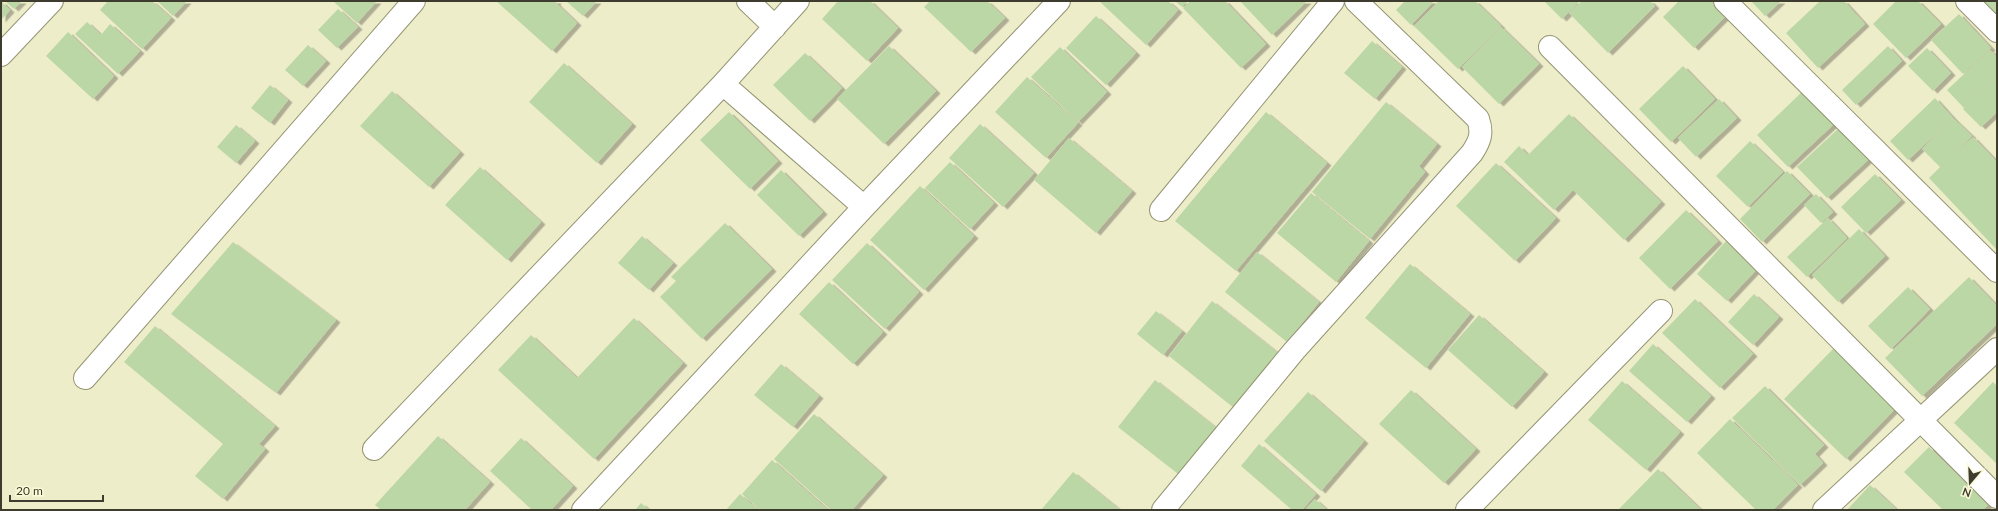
<svg xmlns="http://www.w3.org/2000/svg" width="1998" height="511" font-family="Lato,sans-serif">
	<style>
		.building { fill: #bcd7a6; filter: url(#shadow) }
		.lines { fill: none; stroke-linecap: round; stroke-linejoin: round }
		.minor-casing { stroke: #959473; stroke-width: 24 }
		.minor { stroke: #fff; stroke-width: 22 }
	</style>
	<defs>
		<filter id="shadow"><feDropShadow dx="4.5" dy="2.5" stdDeviation="0" flood-color="#0004"/></filter>
	</defs>
	<rect width="100%" height="100%" fill="#eeedca"/>
	<!-- building -->
	<path class="building" d="M 1,1 L 10,10 L 1,20 Z
		M 5,1 L 22,1 L 14,9 Z
		M 108,1 L 152,1 L 171,18 L 142,49 L 100,10 Z
		M 157,1 L 187,1 L 173,16 Z
		M 333,1 L 377,1 L 357,23 Z
		M 496,1 L 557,1 L 556,3 L 577,23 L 552,51 Z
		M 566,1 L 597,1 L 583,16 Z
		M 838,1 L 870,1 L 898,28 L 867,61 L 822,19 Z
		M 930,1 L 987,1 L 1005,18 L 971,52 L 924,7 Z
		M 1099,1 L 1168,1 L 1178,10 L 1146,45 Z
		M 1175,1 L 1188,1 L 1182,7 Z
		M 1190,1 L 1225,1 L 1266,44 L 1241,68 L 1183,8 Z
		M 1240,1 L 1307,1 L 1272,35 Z
		M 1405,1 L 1434,1 L 1411,25 L 1396,10 Z
		M 1439,1 L 1475,1 L 1501,26 L 1458,69 L 1414,26 Z
		M 1544,1 L 1580,1 L 1562,19 Z
		M 1582,1 L 1650,1 L 1655,6 L 1608,53 L 1569,13 Z
		M 1679,1 L 1715,1 L 1728,14 L 1694,48 L 1663,17 Z
		M 1751,1 L 1781,1 L 1765,16 Z
		M 1820,1 L 1844,1 L 1865,24 L 1818,68 L 1786,33 Z
		M 1896,1 L 1918,1 L 1941,24 L 1906,58 L 1873,24 Z
		M 1982,1 L 1997,1 L 1997,17 Z
		M 338,9 L 358,27 L 337,48 L 318,30 Z
		M 1959,14 L 1991,48 L 1963,74 L 1931,40 Z
		M 1096,16 L 1136,53 L 1106,85 L 1066,48 Z
		M 87,22 L 101,35 L 110,24 L 140,51 L 118,74 L 75,34 Z
		M 1501,27 L 1539,64 L 1499,104 L 1462,67 Z
		M 68,32 L 114,76 L 93,99 L 46,56 Z
		M 1372,41 L 1402,67 L 1375,99 L 1344,73 Z
		M 308,45 L 326,61 L 303,86 L 285,70 Z
		M 889,46 L 936,91 L 884,144 L 837,99 Z
		M 1888,46 L 1902,61 L 1856,105 L 1842,90 Z
		M 1060,47 L 1107,92 L 1078,122 L 1031,77 Z
		M 1927,48 L 1951,73 L 1933,91 L 1908,66 Z
		M 1990,50 L 1997,57 L 1997,76 L 1964,108 L 1947,90 Z
		M 805,53 L 842,88 L 810,121 L 773,85 Z
		M 564,63 L 632,124 L 597,163 L 529,102 Z
		M 1683,66 L 1715,99 L 1671,142 L 1639,109 Z
		M 1027,77 L 1078,123 L 1046,158 L 995,112 Z
		M 1997,77 L 1997,112 L 1981,127 L 1963,109 Z
		M 270,85 L 288,100 L 270,123 L 251,108 Z
		M 1804,90 L 1835,123 L 1788,167 L 1757,135 Z
		M 392,91 L 460,152 L 429,187 L 360,126 Z
		M 1935,98 L 1953,118 L 1908,160 L 1890,141 Z
		M 1719,99 L 1737,118 L 1696,157 L 1678,138 Z
		M 1386,102 L 1437,144 L 1419,166 L 1425,172 L 1370,239 L 1312,192 Z
		M 729,112 L 778,161 L 750,189 L 700,140 Z
		M 1266,112 L 1327,163 L 1236,271 L 1175,221 Z
		M 1569,114 L 1661,202 L 1624,240 L 1573,190 L 1554,210 L 1504,162 L 1519,146 L 1528,155 Z
		M 1953,118 L 1972,136 L 1954,155 L 1973,137 L 1997,162 L 1997,250 L 1929,178 L 1940,167 L 1922,149 Z
		M 980,124 L 1034,173 L 1003,207 L 949,158 Z
		M 236,125 L 255,141 L 236,163 L 217,147 Z
		M 1838,129 L 1868,160 L 1827,198 L 1797,167 Z
		M 1069,138 L 1132,191 L 1096,233 L 1034,180 Z
		M 1750,141 L 1783,172 L 1748,207 L 1716,176 Z
		M 950,162 L 994,203 L 970,229 L 925,188 Z
		M 1496,163 L 1556,218 L 1515,261 L 1456,206 Z
		M 480,167 L 541,222 L 507,260 L 445,205 Z
		M 781,170 L 823,212 L 799,236 L 757,195 Z
		M 1787,171 L 1810,194 L 1762,242 L 1740,219 Z
		M 1875,174 L 1901,200 L 1866,233 L 1841,207 Z
		M 920,186 L 974,236 L 924,290 L 870,240 Z
		M 1311,193 L 1369,241 L 1336,282 L 1277,233 Z
		M 1816,194 L 1833,212 L 1821,223 L 1804,205 Z
		M 1686,210 L 1718,241 L 1670,289 L 1639,258 Z
		M 1828,218 L 1847,238 L 1807,277 L 1787,257 Z
		M 725,223 L 772,269 L 702,339 L 660,297 L 676,281 L 671,277 Z
		M 1859,229 L 1885,256 L 1838,302 L 1812,275 Z
		M 642,236 L 673,263 L 649,290 L 618,263 Z
		M 1726,241 L 1757,269 L 1727,301 L 1697,274 Z
		M 233,242 L 336,320 L 276,393 L 171,314 Z
		M 867,243 L 919,292 L 885,329 L 832,280 Z
		M 1257,252 L 1319,302 L 1287,342 L 1225,292 Z
		M 1410,264 L 1470,314 L 1426,368 L 1365,318 Z
		M 1969,277 L 1997,306 L 1997,324 L 1922,396 L 1885,358 Z
		M 829,282 L 883,332 L 853,364 L 799,314 Z
		M 1908,287 L 1930,309 L 1891,349 L 1868,326 Z
		M 1754,294 L 1779,317 L 1753,345 L 1728,322 Z
		M 1695,299 L 1753,354 L 1720,388 L 1662,333 Z
		M 1212,301 L 1278,353 L 1234,408 L 1169,356 Z
		M 1156,311 L 1182,331 L 1163,355 L 1137,334 Z
		M 1479,315 L 1544,372 L 1512,407 L 1448,350 Z
		M 634,318 L 683,363 L 594,459 L 498,370 L 531,335 L 577,378 Z
		M 155,326 L 275,426 L 259,444 L 265,449 L 223,499 L 195,476 L 223,444 L 124,362 Z
		M 1653,344 L 1711,396 L 1687,422 L 1629,371 Z
		M 1835,347 L 1897,407 L 1846,459 L 1784,399 Z
		M 781,364 L 819,396 L 793,427 L 754,395 Z
		M 1155,380 L 1219,430 L 1182,477 L 1118,427 Z
		M 1622,381 L 1680,432 L 1646,470 L 1588,420 Z
		M 1993,382 L 1997,386 L 1997,464 L 1954,423 Z
		M 1765,386 L 1824,445 L 1815,454 L 1823,463 L 1800,485 L 1732,418 Z
		M 1411,390 L 1476,449 L 1444,483 L 1379,424 Z
		M 1308,392 L 1364,441 L 1321,491 L 1264,441 Z
		M 814,414 L 883,475 L 852,510 L 831,510 L 774,459 Z
		M 1730,419 L 1798,485 L 1773,510 L 1756,510 L 1697,453 Z
		M 438,436 L 490,482 L 465,510 L 381,510 L 375,505 Z
		M 521,438 L 573,486 L 551,510 L 532,510 L 490,471 Z
		M 1259,444 L 1316,494 L 1302,510 L 1292,510 L 1241,466 Z
		M 1929,447 L 1988,505 L 1983,510 L 1943,510 L 1904,472 Z
		M 772,460 L 828,510 L 760,510 L 742,494 Z
		M 1658,469 L 1701,510 L 1618,510 Z
		M 1073,472 L 1120,510 L 1041,510 Z
		M 1870,485 L 1897,510 L 1847,510 Z
		M 740,494 L 758,510 L 726,510 Z
		M 1315,499 L 1327,510 L 1305,510 Z
		M 641,503 L 649,510 L 635,510 Z"/>
	<g class="lines">
		<!-- minor casing -->
		<g class="minor-casing">
			<path id="minor" d="M 748,1 L 775,27
				M 1725,1 L 1997,271
				M 1967,1 L 1997,31
				M 1550,47 L 1997,497
				M 1,55 L 52,1
				M 723,84 L 864,207
				M 1161,210 L 1333,1
				M 85,378 L 414,1
				M 374,449 L 723,84 L 798,1
				M 583,510 L 864,207 L 1059,1
				M 1163,510 L 1294,351 L 1472,153 C 1480,141 1483,133 1478,119 L 1356,1
				M 1467,510 L 1661,311
				M 1824,510 L 1997,349"/>
		</g>
		<!-- minor -->
		<use href="#minor" class="minor"/>
	</g>
	<!-- border -->
	<rect width="1998" height="511" fill="none" stroke="#3d3c2e" stroke-width="4"/>
	<!-- north arrow -->
	<g transform="translate(1970 483) rotate(199)" stroke="#fbfad7" stroke-width="3" paint-order="stroke">
	<path d="M0-3L7 15L0 10L-7 15Z" fill="#3d3c2e"/>
	<text y="-6" font-size="11" font-weight="bold" text-anchor="middle" fill="#3d3c2e">N</text>
	</g>
	<!-- scale -->
	<path d="M10 495v6h93v-6" fill="none" stroke="#3d3c2e" stroke-width="2"/>
	<text x="16" y="495" font-size="12" fill="#3d3c2e" stroke="#fbfad7" stroke-width="3" paint-order="stroke">20 m</text>
</svg>
